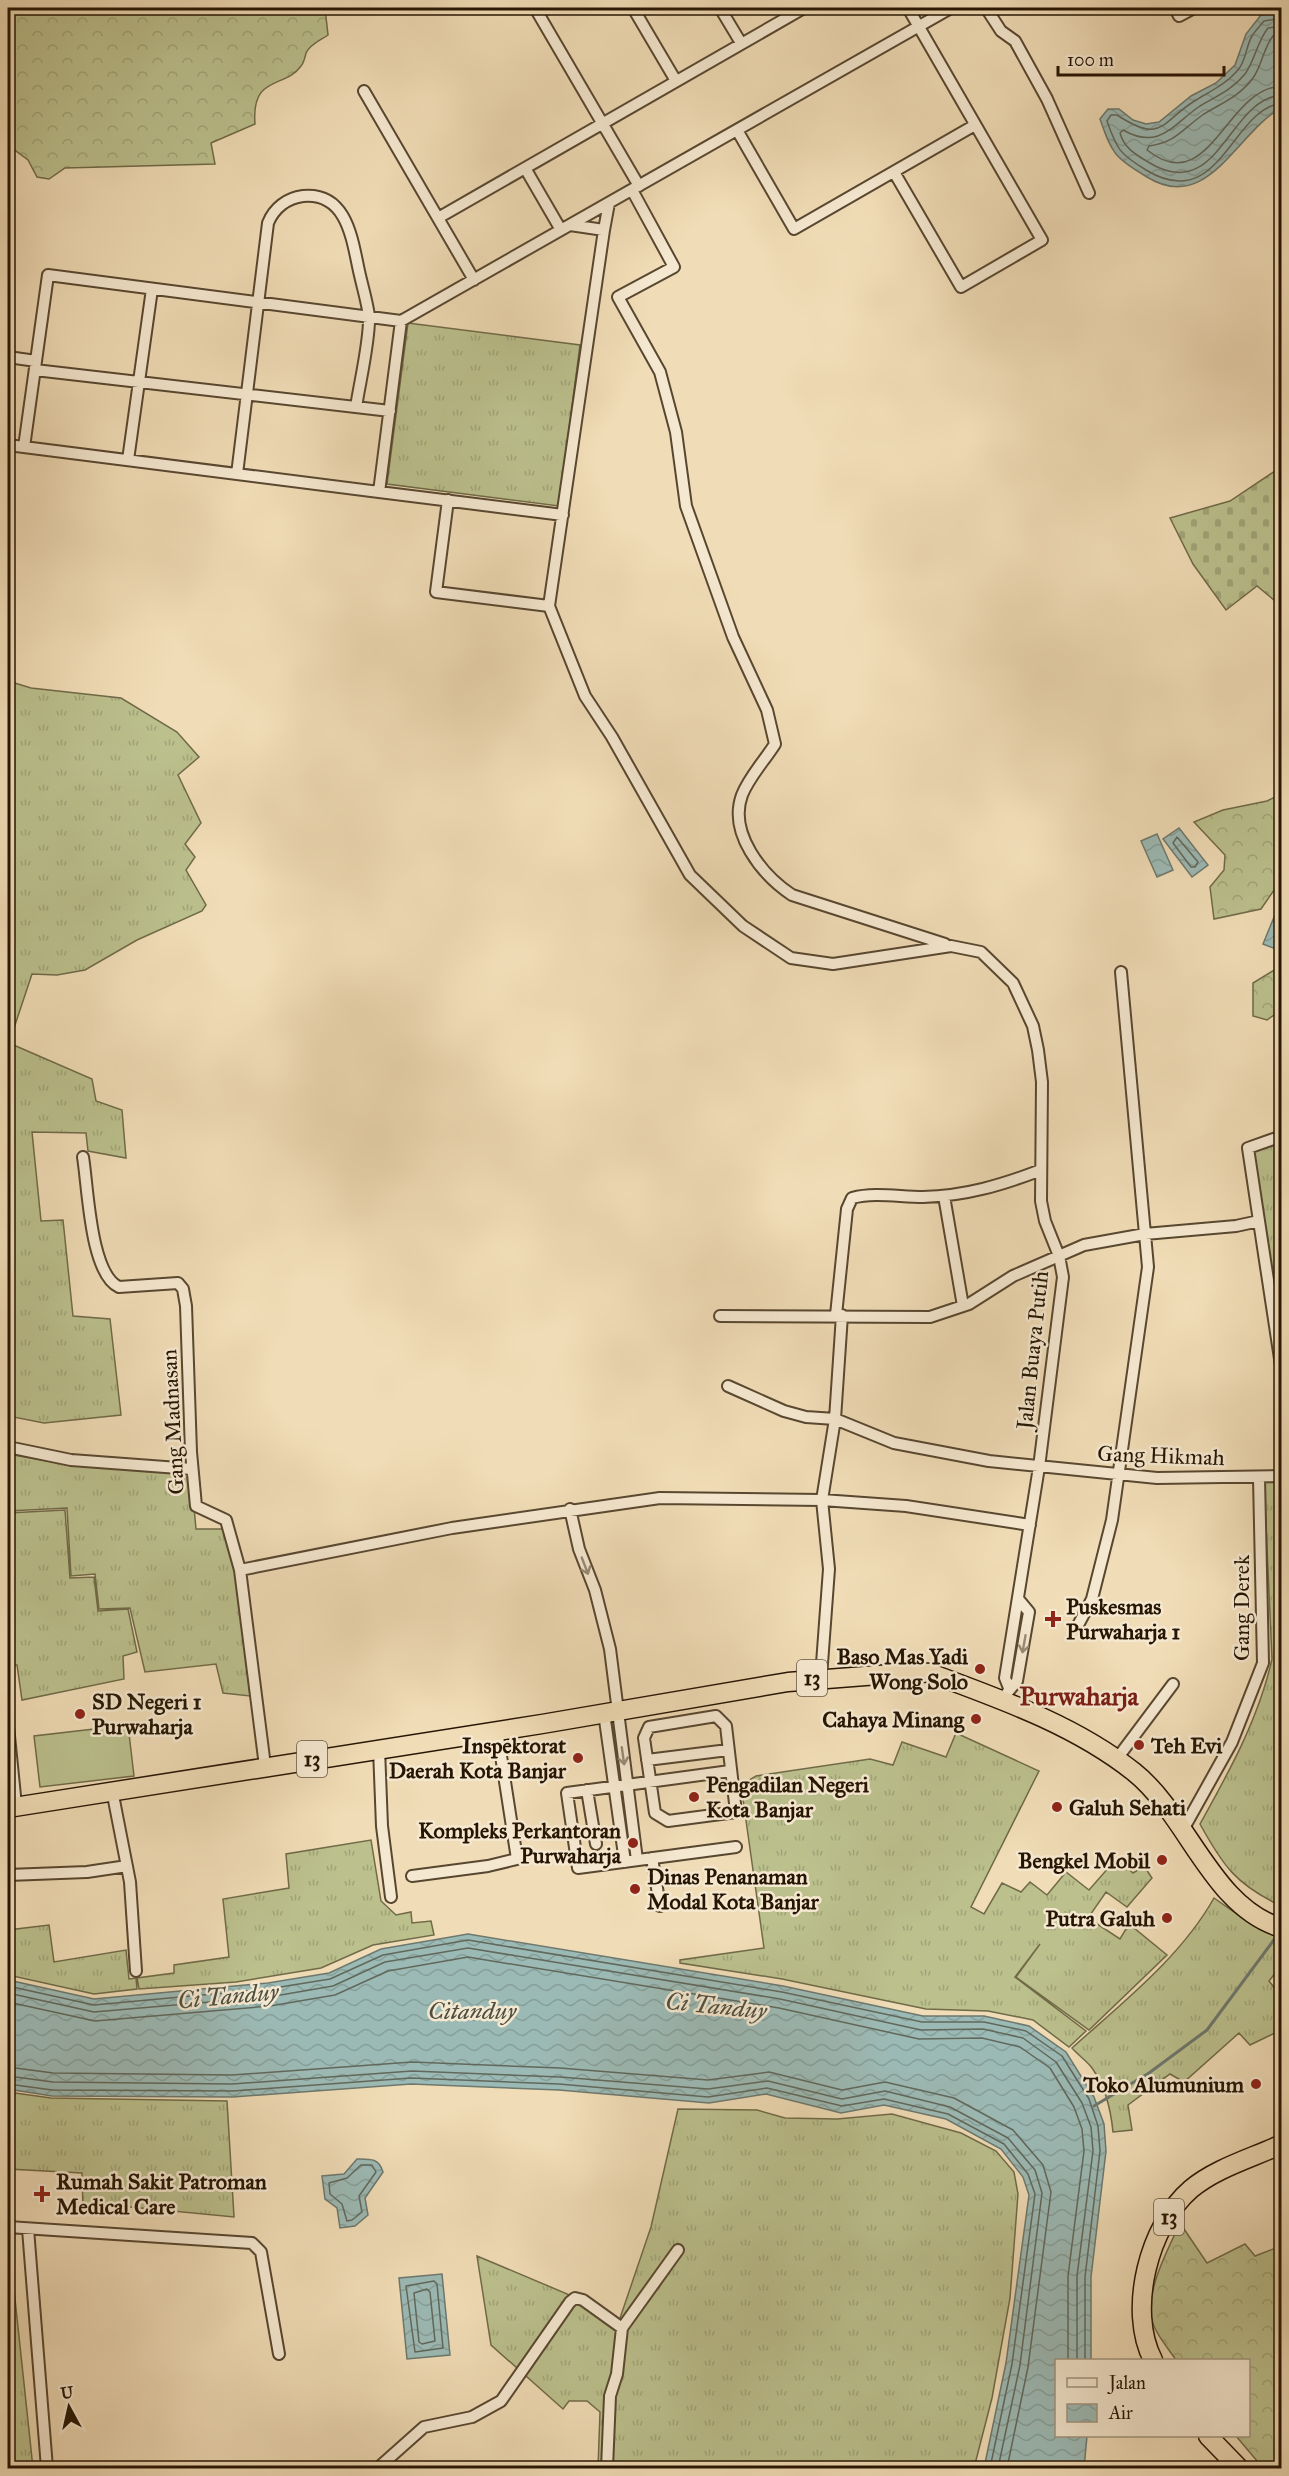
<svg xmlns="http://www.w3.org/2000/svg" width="1289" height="2476" font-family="'IM FELL Great Primer',serif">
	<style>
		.grass { fill: url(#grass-tufts); stroke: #706a48; stroke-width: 1.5 }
		.forest { fill: url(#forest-crowns); stroke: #706a48; stroke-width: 1.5 }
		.cemetery { fill: url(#cemetery-stones); stroke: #706a48; stroke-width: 1.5 }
		.garden { fill: #bbc08d; stroke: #706a48; stroke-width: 1.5 }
		.water { fill: url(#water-waves); stroke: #6d786e; stroke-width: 1.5 }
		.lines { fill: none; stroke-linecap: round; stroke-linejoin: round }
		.shore { stroke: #61685c; stroke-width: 1.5 }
		.stream { stroke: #6d786e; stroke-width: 3 }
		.street-casing { stroke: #584730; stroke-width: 14 }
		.highway-casing { stroke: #261503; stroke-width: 21 }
		.street { stroke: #f5e8d0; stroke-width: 10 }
		.highway { stroke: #f0dcb6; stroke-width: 18 }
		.oneway { stroke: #988974 }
		.poi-dot { fill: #8f2418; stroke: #f5e8d0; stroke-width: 2 }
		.labels { text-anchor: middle; stroke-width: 5; stroke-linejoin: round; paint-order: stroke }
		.shield { fill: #f5e8d0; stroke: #645440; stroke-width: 1.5 }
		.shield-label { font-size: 21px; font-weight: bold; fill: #261503 }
		.street-label { font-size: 22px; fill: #261503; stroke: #f5e8d0 }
		.poi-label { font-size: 22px; font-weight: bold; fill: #261503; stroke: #f5e8d0; text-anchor: start }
		.water-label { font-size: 24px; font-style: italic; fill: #4f4f41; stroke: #f5e8d0 }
		.quarter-label { font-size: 26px; font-weight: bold; fill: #7a1f14; stroke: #f5e8d0 }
	</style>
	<defs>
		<pattern id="grass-tufts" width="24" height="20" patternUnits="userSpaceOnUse" patternTransform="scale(1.5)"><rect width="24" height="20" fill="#bbc08d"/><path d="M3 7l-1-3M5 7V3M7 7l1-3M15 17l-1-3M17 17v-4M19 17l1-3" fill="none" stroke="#a1a478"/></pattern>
		<pattern id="forest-crowns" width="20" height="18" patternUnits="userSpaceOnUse" patternTransform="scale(1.5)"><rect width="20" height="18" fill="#bbc08d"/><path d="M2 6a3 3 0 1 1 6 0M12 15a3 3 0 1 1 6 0" fill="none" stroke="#a1a478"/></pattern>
		<pattern id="cemetery-stones" width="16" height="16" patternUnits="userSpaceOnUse" patternTransform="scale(1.5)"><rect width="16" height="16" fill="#bbc08d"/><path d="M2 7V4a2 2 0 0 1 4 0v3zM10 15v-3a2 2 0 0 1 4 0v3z" fill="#a1a478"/></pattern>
		<pattern id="water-waves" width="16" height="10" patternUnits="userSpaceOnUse" patternTransform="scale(1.5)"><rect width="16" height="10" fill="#9cbab5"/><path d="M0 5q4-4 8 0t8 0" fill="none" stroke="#869f9a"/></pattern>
	</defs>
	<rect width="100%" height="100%" fill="#f0dcb6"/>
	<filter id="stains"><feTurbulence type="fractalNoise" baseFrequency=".00333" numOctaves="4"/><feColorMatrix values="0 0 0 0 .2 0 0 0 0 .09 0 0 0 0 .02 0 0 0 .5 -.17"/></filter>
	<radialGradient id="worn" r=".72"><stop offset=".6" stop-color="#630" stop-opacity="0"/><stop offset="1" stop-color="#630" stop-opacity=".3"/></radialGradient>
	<!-- grass -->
	<path class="grass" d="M 408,323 L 580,345 L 559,506 L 387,484 Z
		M 8,681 L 31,688 L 121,698 L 177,732 L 199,757 L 178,775 L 201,823 L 185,844 L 195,857 L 186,870 L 206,905 L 202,911 L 137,940 L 85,970 L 57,975 L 32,974 L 9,1043 L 92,1079 L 96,1101 L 122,1110 L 126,1158 L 88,1151 L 86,1133 L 32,1132 L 41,1221 L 63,1220 L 73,1316 L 110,1319 L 121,1415 L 44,1423 L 8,1416 Z
		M 1281,1141 L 1281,1330 L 1252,1151 Z
		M 8,1454 L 70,1465 L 191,1474 L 196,1529 L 233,1529 L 250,1696 L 223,1693 L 216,1664 L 145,1672 L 130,1608 L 99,1609 L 95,1574 L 71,1576 L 67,1508 L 8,1511 Z
		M 1281,1481 L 1281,1903 L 1279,1905 C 1236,1884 1223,1866 1200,1824 C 1229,1772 1259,1718 1272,1659 L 1264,1482 Z
		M 65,1510 L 70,1578 L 94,1577 L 98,1611 L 128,1609 L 137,1652 L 123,1656 L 124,1679 L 22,1700 L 17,1665 L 8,1665 L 8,1513 Z
		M 956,1733 L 1039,1771 L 971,1907 L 984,1914 L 1002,1883 L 1021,1892 L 1030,1882 L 1047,1895 L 1066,1872 L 1089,1890 L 1117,1858 L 1133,1873 L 1144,1866 L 1152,1878 L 1127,1907 L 1106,1892 L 1088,1918 L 1120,1939 L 1129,1924 L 1167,1955 L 1089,2030 L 1016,1977 L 1040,1944 L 1015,1977 L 1086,2031 L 1069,2047 L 1033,2020 L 988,2011 L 926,2009 L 782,1979 L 680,1963 L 680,1960 L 764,1948 L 741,1785 L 756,1776 L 870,1759 L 893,1765 L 902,1742 L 946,1757 Z
		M 371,1840 L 381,1901 L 396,1915 L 411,1912 L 412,1923 L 431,1921 L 434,1935 L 373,1945 L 321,1968 L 236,1982 L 139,1989 L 137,1978 L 174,1973 L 174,1965 L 229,1957 L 223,1899 L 289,1888 L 286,1854 Z
		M 1214,1898 L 1247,1921 L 1281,1938 L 1281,1966 L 1269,1981 L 1281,1996 L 1281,2030 L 1250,2045 L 1239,2033 L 1184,2082 L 1170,2074 L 1128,2105 L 1132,2130 L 1113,2132 C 1111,2111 1105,2086 1092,2068 C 1087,2061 1078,2055 1072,2048 C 1122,2003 1181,1957 1214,1898 Z
		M 49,1925 L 54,1962 L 126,1950 L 129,1979 L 136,1978 L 137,1989 L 94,1994 L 8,1975 L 8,1930 Z
		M 8,2092 L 51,2098 L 227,2101 L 234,2217 L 120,2206 L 83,2208 L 82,2173 L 8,2169 Z
		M 678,2109 L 757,2110 L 785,2118 L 837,2119 L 892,2114 L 961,2133 L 996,2151 L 1014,2172 L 1018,2194 L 1010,2298 L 992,2398 L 974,2468 L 598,2468 L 600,2412 L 587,2401 L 569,2401 L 563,2409 L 491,2345 L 477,2256 L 572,2296 L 576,2303 L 617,2327 L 651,2227 Z
		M 8,2244 L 10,2252 L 33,2468 L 8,2468 Z"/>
	<!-- forest -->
	<path class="forest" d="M 8,8 L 325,8 L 328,35 C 321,40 310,44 306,53 C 305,57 304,63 301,66 C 285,89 251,74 255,124 L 211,143 L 215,164 L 65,168 L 49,179 L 37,177 L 28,160 L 8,145 Z
		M 1281,794 L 1281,880 L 1261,909 L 1214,919 L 1210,887 L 1224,870 L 1225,855 L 1194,822 L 1223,810 L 1267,801 Z
		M 1281,966 L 1281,1010 L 1267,1020 L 1253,1016 L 1253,983 Z
		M 1180,2223 L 1207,2263 L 1245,2244 L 1255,2256 L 1281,2246 L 1281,2468 L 1263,2468 L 1236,2436 L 1248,2436 L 1248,2360 L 1176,2360 C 1168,2348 1153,2331 1151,2316 C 1148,2285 1168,2250 1180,2223 Z"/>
	<!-- cemetery -->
	<path class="cemetery" d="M 1281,467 L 1281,594 L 1274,600 L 1257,586 L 1226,610 L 1193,564 L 1170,518 L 1230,501 Z"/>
	<!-- garden -->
	<path class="garden" d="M 128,1725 L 134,1776 L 40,1787 L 34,1736 Z"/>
	<!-- water -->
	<path class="water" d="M 1281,12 L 1281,108 C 1237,132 1208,215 1147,177 C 1115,158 1112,154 1100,119 L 1108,109 L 1119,109 L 1133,120 L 1146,124 L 1159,122 L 1191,96 L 1216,83 L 1235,65 L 1246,34 L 1261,15 Z
		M 1179,828 L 1208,865 L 1192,877 L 1163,839 Z
		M 1157,834 L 1173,870 L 1157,877 L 1141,841 Z
		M 1279,905 L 1282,906 L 1281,951 L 1263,944 Z
		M 468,1934 L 783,1986 L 923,2016 L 984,2016 L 1029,2026 L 1066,2052 L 1094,2097 L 1104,2124 L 1106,2151 L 1091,2277 L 1091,2360 L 1056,2360 L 1056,2436 L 1087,2436 L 1084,2468 L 984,2468 L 1006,2363 L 1029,2195 L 1023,2177 L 1001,2149 L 946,2119 L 884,2105 L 841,2113 L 766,2094 L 709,2103 L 559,2090 L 411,2084 L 233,2097 L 52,2096 L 8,2089 L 8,1980 L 94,1999 L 268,1983 L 329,1973 L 381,1949 Z
		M 357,2159 C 370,2159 379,2158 383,2172 L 365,2198 L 368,2215 L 355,2226 L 340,2228 L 337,2208 L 325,2199 L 322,2176 L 344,2174 Z
		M 442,2274 L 450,2355 L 407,2359 L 399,2278 Z"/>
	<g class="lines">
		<!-- shore -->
		<path class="shore" d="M 1282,18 L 1264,21 C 1260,26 1255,31 1252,36 C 1246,46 1246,61 1238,70 C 1225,85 1212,90 1196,100 C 1160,122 1163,145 1117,115 L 1111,115 L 1107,121 C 1117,150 1120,154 1146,170 C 1220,215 1231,109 1282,103
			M 1282,26 L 1268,28 C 1257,42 1255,60 1245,74 C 1232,90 1217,96 1200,106 C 1173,124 1160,151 1123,130 L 1120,133 C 1124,148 1135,154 1148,162 C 1219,206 1228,98 1282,95
			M 1282,35 L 1273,36 C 1263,49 1262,65 1253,78 C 1240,96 1222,103 1204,114 C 1182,129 1177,142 1149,146 L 1147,150 C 1210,200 1225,88 1282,86
			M 1177,837 L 1198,862 L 1195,867 L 1191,867 L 1173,843 Z
			M 8,1986 L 94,2005 L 268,1989 L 330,1979 L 383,1955 L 468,1940 L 782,1992 L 922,2022 L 984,2022 L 1026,2031 L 1062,2056 L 1089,2099 L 1098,2126 L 1100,2151 L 1085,2277 L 1085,2360
			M 8,1993 L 94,2012 L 269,1997 L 333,1986 L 385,1962 L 468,1948 L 780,1999 L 921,2030 L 983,2029 L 1023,2038 L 1056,2062 L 1082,2103 L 1091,2127 L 1093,2151 L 1077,2276 L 1077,2360
			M 8,2002 L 95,2021 L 270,2006 L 335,1995 L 388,1971 L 468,1957 L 779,2008 L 919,2039 L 982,2038 L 1020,2047 L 1050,2068 L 1074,2107 L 1082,2129 L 1084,2151 L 1068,2276 L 1068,2360
			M 8,2067 L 53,2073 L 232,2075 L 412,2062 L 560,2068 L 708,2080 L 769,2072 L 842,2090 L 885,2082 L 954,2098 L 1013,2130 L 1043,2165 L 1051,2192 L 1028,2367 L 1007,2468
			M 8,2076 L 53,2082 L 232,2084 L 412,2071 L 560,2077 L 708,2089 L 768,2081 L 842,2099 L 885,2091 L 950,2107 L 1008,2138 L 1035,2170 L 1042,2193 L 1020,2365 L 998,2468
			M 8,2084 L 52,2090 L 233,2091 L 411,2078 L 559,2084 L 708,2097 L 767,2088 L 842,2106 L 884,2099 L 948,2114 L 1004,2144 L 1028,2174 L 1035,2194 L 1012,2364 L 990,2468
			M 361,2165 L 372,2165 L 376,2172 L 359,2196 L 362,2212 L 352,2220 L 347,2221 L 342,2204 L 330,2194 L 329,2183 L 347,2178 Z
			M 434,2281 L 437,2284 L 443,2348 L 415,2352 L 406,2286 Z
			M 427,2289 L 430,2292 L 435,2341 L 422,2344 L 419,2342 L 414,2293 Z"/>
		<!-- stream -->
		<path class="stream" d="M 1094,2106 L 1149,2073 L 1207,2030 L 1279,1933"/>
		<!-- street casing -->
		<g class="street-casing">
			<path id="street" d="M 535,8 L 639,186
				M 633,8 L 676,81
				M 720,8 L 741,43
				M 986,8 L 1001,31 L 1015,41 L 1047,99 L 1089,193
				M 1175,8 L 1179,16 L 1194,8
				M 364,91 L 474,280
				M 737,130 L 794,229 L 975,125
				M 525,168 L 561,230
				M 894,172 L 961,287 L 1042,240 L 908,8
				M 632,190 L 674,267 L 618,297 L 660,372 L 676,432 L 686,506 L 733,637 L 767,710 L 775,744 C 765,760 749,777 742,795 C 728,833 762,875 792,895 L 945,944
				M 438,218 L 804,8
				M 570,225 L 604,230 L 549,606 L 585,696 L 612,737 L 690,875 L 743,926 L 791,958 L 833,964 L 951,946 L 981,952 L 1013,983 L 1033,1026 L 1038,1050 L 1042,1082 L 1041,1201 L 1045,1221 L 1059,1256 L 1063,1277 L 1039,1467 L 1005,1678 L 1009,1688
				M 604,230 L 609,203
				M 8,357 L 36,361
				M 35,370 L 390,411
				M 8,445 L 379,492 L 401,321
				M 24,447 L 48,275 L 401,321 L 951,8
				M 128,460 L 152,289
				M 237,474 L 268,223 C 274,208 287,198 303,196 C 347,192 352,239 359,271 C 362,285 367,301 369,316 C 370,340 360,381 356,407
				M 379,492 L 563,515
				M 448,500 L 436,592 L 549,606
				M 83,1157 C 88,1187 90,1274 119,1287 L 178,1283 L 183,1289 L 186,1306 L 191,1452 L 196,1506 L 226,1520 L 240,1570 L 265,1766
				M 944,1196 L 963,1306
				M 1259,1221 L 1282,1372
				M 836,1315 L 847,1209 L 852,1198 C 875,1192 899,1197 923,1197 C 965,1196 1002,1185 1041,1170
				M 720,1316 L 930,1317 L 969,1304 L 1013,1276 L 1084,1245 L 1145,1234 L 1236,1226 L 1259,1221 L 1248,1148 L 1282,1136
				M 728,1386 L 784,1411 L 806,1417 L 835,1419 L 894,1443 L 989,1461 L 1157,1478 L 1282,1476
				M 8,1447 L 71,1460 L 192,1469
				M 570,1509 L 579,1549 L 595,1590 L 610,1649 L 637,1860
				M 240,1570 L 452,1528 L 660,1498 L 822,1500 L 906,1506 L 1030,1525
				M 1077,1627 L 1092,1599 L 1112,1520 L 1148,1267 L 1121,972
				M 821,1677 L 829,1569 L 822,1500 L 835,1419 L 842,1315
				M 1007,1693 L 1017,1681 L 1029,1612 L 1019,1600
				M 604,1713 L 625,1862
				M 716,1716 L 726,1726 L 736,1812 L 668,1821 L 655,1813 L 644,1738 L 649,1727 Z
				M 8,1726 L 16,1806
				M 379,1749 L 382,1826 L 391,1897
				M 647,1760 L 728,1750
				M 1116,1760 L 1173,1684
				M 730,1771 L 567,1793 L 578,1868 L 736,1847
				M 112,1790 L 130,1882 L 136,1971
				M 587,1790 L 596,1844
				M 1184,1828 L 1232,1742 L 1263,1663 L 1259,1478
				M 652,1858 L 660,1906
				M 8,1875 L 87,1872 L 127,1866
				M 412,1876 L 488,1866 L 517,1859 L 497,1730
				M 8,2227 L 252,2243 L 261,2252 L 279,2354
				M 28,2229 L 47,2468
				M 378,2468 L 424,2427 L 472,2417 L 501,2401 L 570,2302 L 575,2298 L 583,2300 L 622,2328
				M 607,2468 L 610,2396 L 617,2374 L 622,2328 L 678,2250"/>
		</g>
		<!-- highway casing -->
		<g class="highway-casing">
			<path id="highway" d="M 8,1808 L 542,1724 L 788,1682 L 917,1672 L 930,1673 C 1000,1699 1075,1725 1134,1772 C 1188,1815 1212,1908 1282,1928
				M 1153,2360 C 1127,2310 1149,2225 1191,2189 C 1216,2168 1252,2158 1282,2144
				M 1208,2436 L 1239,2468"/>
		</g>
		<!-- street -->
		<use href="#street" class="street"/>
		<!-- highway -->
		<use href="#highway" class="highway"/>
	</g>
	<!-- one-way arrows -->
	<defs><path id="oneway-shaft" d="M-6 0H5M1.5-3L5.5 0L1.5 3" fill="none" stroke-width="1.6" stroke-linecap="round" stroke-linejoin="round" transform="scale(1.5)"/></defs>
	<g class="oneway">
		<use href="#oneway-shaft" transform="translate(585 1566) rotate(69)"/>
		<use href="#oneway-shaft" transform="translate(1024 1644) rotate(100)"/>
		<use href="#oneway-shaft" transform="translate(623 1756) rotate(82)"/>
	</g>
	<!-- markers -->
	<g class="poi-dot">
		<path d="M1050 1610h6v6h6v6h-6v6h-6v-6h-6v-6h6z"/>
		<circle cx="980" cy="1669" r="6"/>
		<circle cx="80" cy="1714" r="6"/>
		<circle cx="976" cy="1719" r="6"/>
		<circle cx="1139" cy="1745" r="6"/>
		<circle cx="578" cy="1758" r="6"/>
		<circle cx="694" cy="1797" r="6"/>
		<circle cx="1057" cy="1807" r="6"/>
		<circle cx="633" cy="1843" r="6"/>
		<circle cx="1162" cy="1860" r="6"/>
		<circle cx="635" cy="1889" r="6"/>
		<circle cx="1167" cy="1918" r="6"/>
		<circle cx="1256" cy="2084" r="6"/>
		<path d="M39 2185h6v6h6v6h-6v6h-6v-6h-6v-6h6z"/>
	</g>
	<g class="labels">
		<!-- shield labels -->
		<g class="shield">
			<rect x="797" y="1660" width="30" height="36" rx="4.5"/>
			<rect x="297" y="1741" width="30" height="36" rx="4.5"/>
			<rect x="1154" y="2199" width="30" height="36" rx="4.5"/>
		</g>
		<g class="shield-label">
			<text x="812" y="1685">13</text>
			<text x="312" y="1766">13</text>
			<text x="1169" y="2224">13</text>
		</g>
		<!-- street labels -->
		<g class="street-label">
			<text transform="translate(1032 1350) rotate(-84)" y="8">Jalan Buaya Putih</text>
			<text transform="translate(172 1422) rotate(-93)" y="8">Gang Madnasan</text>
			<text transform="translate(1161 1455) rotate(2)" y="8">Gang Hikmah</text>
			<text transform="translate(1241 1608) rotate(-90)" y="8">Gang Derek</text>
		</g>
		<!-- poi labels -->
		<g class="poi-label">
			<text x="1066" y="1614">Puskesmas<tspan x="1066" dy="25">Purwaharja 1</tspan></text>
			<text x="968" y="1664" text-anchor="end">Baso Mas Yadi<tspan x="968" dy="25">Wong Solo</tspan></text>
			<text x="92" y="1709">SD Negeri 1<tspan x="92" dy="25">Purwaharja</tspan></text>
			<text x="964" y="1727" text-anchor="end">Cahaya Minang</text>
			<text x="566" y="1753" text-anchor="end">Inspektorat<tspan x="566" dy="25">Daerah Kota Banjar</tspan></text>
			<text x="1151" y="1753">Teh Evi</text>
			<text x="706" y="1792">Pengadilan Negeri<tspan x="706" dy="25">Kota Banjar</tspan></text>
			<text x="1069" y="1815">Galuh Sehati</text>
			<text x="621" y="1838" text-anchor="end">Kompleks Perkantoran<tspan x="621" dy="25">Purwaharja</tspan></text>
			<text x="1150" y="1868" text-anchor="end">Bengkel Mobil</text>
			<text x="647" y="1884">Dinas Penanaman<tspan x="647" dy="25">Modal Kota Banjar</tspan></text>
			<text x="1155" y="1926" text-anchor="end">Putra Galuh</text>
			<text x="1244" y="2092" text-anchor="end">Toko Alumunium</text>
			<text x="56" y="2189">Rumah Sakit Patroman<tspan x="56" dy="25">Medical Care</tspan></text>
		</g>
		<!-- water labels -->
		<g class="water-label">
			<text transform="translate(228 1996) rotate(-5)" y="8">Ci Tanduy</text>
			<text transform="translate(716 2006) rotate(6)" y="8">Ci Tanduy</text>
			<text x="472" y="2019">Citanduy</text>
		</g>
		<!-- quarter labels -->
		<g class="quarter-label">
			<text x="1079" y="1705">Purwaharja</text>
		</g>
	</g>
	<!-- margin -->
	<rect width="1289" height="2476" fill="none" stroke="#f0dcb6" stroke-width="30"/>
	<rect x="9" y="9" width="1271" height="2458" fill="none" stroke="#261503" stroke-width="3"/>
	<rect x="15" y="15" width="1259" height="2446" fill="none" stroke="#261503" stroke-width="1.5"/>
	<!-- legend -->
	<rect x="1055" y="2359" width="195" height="78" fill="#f5e8d0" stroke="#a2947e" stroke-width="1.5"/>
	<rect x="1067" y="2378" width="30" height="9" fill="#f5e8d0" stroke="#a2947e" stroke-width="1.5"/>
	<text x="1109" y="2389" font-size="18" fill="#261503">Jalan</text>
	<rect x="1067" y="2404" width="30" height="18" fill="url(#water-waves)" stroke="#a2947e" stroke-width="1.5"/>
	<text x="1109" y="2419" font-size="18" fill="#261503">Air</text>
	<!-- north arrow -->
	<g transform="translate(69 2407) rotate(352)" stroke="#f5e8d0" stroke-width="4.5" paint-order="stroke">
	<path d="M0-4.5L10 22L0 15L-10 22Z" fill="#261503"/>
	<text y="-9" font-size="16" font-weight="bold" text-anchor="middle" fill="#261503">U</text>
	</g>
	<!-- scale -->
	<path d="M1058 66v9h166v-9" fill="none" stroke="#261503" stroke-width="3"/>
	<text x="1067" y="66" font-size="18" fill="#261503" stroke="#f5e8d0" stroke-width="4.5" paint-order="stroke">100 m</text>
	<rect width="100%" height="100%" filter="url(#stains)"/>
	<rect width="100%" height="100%" fill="url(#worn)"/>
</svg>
